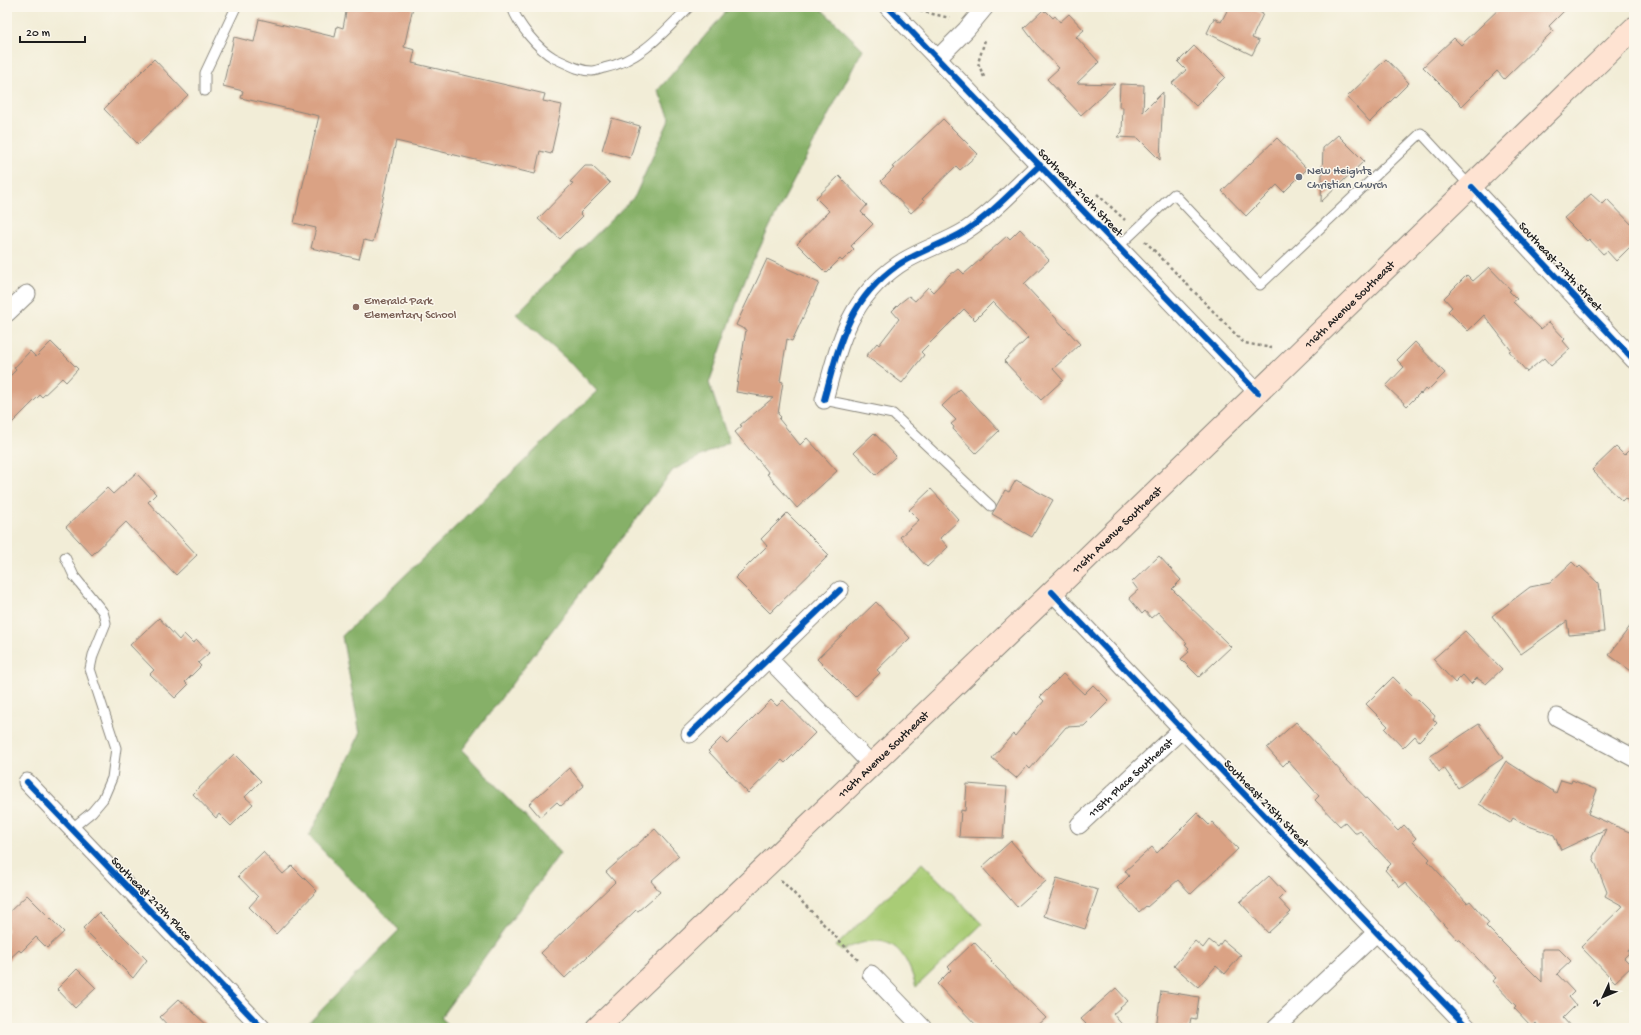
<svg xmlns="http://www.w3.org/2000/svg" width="1641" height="1035" font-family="'Gochi Hand',sans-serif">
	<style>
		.green { fill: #a9cc76; stroke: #627449 }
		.forest { fill: #86b067; stroke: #516642 }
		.building { fill: #daa284 }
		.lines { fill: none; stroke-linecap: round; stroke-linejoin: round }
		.service-casing { stroke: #87847a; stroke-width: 11 }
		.minor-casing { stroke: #87847a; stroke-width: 19 }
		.secondary-casing { stroke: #87847a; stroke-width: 24 }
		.path { stroke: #87847a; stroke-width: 2.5; stroke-dasharray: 3 3; stroke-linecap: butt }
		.service { stroke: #fff; stroke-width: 9 }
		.minor { stroke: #fff; stroke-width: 17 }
		.secondary { stroke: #fee3d2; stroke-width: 22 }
		.cycleway-casing { stroke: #fbf7ec; stroke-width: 8 }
		.cycleway { stroke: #0057b8; stroke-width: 6 }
		.worship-dot { fill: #6b7280; stroke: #fbf7ec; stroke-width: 1.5 }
		.education-dot { fill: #8d6e63; stroke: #fbf7ec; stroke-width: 1.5 }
		.labels { text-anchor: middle; stroke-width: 3; stroke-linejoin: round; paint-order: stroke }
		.worship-label { font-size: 12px; fill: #5b616d; stroke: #fbf7ec; text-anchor: start }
		.street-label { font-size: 12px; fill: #1c1c1c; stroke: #fbf7ec }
		.education-label { font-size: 12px; fill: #785e54; stroke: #fbf7ec; text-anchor: start }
	</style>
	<rect width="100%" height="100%" fill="#fbf7ec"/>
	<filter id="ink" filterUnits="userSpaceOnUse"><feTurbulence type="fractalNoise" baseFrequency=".025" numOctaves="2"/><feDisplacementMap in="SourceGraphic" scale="8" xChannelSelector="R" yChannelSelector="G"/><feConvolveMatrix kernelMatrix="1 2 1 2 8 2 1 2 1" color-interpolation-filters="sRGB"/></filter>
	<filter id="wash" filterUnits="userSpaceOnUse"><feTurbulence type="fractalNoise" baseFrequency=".012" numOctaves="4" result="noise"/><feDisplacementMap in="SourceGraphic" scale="16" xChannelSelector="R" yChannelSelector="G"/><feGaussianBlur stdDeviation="0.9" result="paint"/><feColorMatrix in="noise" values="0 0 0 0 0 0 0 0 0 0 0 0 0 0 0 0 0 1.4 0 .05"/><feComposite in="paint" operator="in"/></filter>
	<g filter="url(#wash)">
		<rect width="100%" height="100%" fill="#f2edd7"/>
		<!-- green -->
		<path class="green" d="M 922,863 L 982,924 L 916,987 C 904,942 884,930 841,951 L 836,946 Z"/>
		<!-- forest -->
		<path class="forest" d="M 730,7 L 819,7 L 863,49 L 770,226 L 746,277 L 709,383 L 729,442 L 673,470 L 462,750 L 560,853 L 441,1017 L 450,1028 L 304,1028 L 399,930 L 309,836 L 360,734 L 342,636 L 597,391 L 573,365 L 516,314 L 635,196 L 670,118 L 658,90 Z"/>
		<g id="blocks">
			<!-- building -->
			<path class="building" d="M 347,7 L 413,7 L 404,47 L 415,50 L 412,63 L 545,94 L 543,101 L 562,105 L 551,154 L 540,151 L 535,174 L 396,141 L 373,242 L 364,240 L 359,259 L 311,248 L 316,228 L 294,223 L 319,116 L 241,98 L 243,91 L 223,86 L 234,37 L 254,42 L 259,19 L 335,37 L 337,26 L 343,28 Z
				M 1229,7 L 1249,7 L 1263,14 L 1252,38 L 1259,41 L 1252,55 L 1207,33 L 1214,18 L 1221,22 Z
				M 1501,7 L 1568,7 L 1549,26 L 1553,31 L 1504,79 L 1497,71 L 1462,106 L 1423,67 L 1454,38 L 1461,45 Z
				M 1043,10 L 1045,12 L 1046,11 L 1053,18 L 1055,16 L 1060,22 L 1069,14 L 1084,30 L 1076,37 L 1099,62 L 1077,83 L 1115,84 L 1081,115 L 1047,79 L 1059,68 L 1036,44 L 1024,28 Z
				M 1194,46 L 1225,77 L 1196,106 L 1172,83 L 1186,70 L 1178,62 Z
				M 154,59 L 188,95 L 138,144 L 104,109 Z
				M 1386,59 L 1409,83 L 1370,122 L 1347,97 Z
				M 1120,84 L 1144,85 L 1143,112 L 1163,92 L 1160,160 L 1138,138 L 1117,137 L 1122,132 L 1123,107 L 1119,107 Z
				M 612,118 L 640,126 L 630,158 L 602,150 Z
				M 943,119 L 978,154 L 960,170 L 956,166 L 922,199 L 924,201 L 911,213 L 881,181 L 894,168 L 892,167 Z
				M 1338,135 L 1364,161 L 1321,202 L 1323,148 Z
				M 1277,138 L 1307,169 L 1284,192 L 1277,185 L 1246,216 L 1222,191 Z
				M 585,166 L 592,166 L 610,183 L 580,213 L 583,216 L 560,239 L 538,219 L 573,183 L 570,182 Z
				M 839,176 L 867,205 L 861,212 L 873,224 L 851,246 L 854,249 L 842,261 L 840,259 L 826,273 L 797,244 L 829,211 L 816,198 Z
				M 1591,194 L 1602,204 L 1607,199 L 1634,227 L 1634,243 L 1616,261 L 1607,251 L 1603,254 L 1589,239 L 1587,241 L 1564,218 Z
				M 1020,229 L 1049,260 L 1024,284 L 1080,344 L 1053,369 L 1063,380 L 1041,400 L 1004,361 L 1028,338 L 993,302 L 975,320 L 964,309 L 921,352 L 924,355 L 902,383 L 866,356 L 877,343 L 879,345 L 899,319 L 892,311 L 900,303 L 909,296 L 915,301 L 928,287 L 933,292 L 950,274 L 953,272 L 954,273 L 959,269 L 964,274 L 1007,236 L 1010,239 Z
				M 767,259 L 819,283 L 792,341 L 787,339 L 780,381 L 783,382 L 778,414 L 781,417 L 779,419 L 800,445 L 807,438 L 837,471 L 797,508 L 767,474 L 769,473 L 735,432 L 742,426 L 740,425 L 773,398 L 736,392 L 746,330 L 736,325 Z
				M 1489,267 L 1511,290 L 1509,291 L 1517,299 L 1513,302 L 1541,329 L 1549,322 L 1565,339 L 1563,341 L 1570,349 L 1551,366 L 1544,358 L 1527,372 L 1509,351 L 1511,350 L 1484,315 L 1468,331 L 1448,311 L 1452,307 L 1444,298 L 1467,275 L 1473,281 Z
				M 51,342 L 78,369 L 66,382 L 62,378 L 42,397 L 40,395 L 7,428 L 7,379 L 16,370 L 14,368 L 30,351 L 36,357 Z
				M 1415,342 L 1445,373 L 1427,391 L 1425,389 L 1421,394 L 1420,393 L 1407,406 L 1386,386 L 1404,367 L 1397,360 Z
				M 960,389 L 999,431 L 976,453 L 953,429 L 954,427 L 951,424 L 956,420 L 942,406 Z
				M 874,433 L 896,456 L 876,475 L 854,452 Z
				M 1634,445 L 1634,507 L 1625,498 L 1622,501 L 1592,470 L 1616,447 L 1624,455 Z
				M 136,473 L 156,494 L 148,502 L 197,555 L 176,575 L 126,522 L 92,555 L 66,527 L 107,488 L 113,494 Z
				M 1016,480 L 1053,500 L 1032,537 L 992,514 L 1005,490 L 1009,492 Z
				M 931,489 L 959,520 L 940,538 L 948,547 L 927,567 L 900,537 L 919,520 L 909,510 Z
				M 787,513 L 829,555 L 770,613 L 735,578 L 767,546 L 761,539 Z
				M 1159,556 L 1181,580 L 1172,589 L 1231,647 L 1199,677 L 1181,659 L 1189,652 L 1187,650 L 1189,648 L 1185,644 L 1187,643 L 1158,612 L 1151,618 L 1145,611 L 1142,614 L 1129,598 L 1138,590 L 1132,582 Z
				M 1572,562 L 1578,568 L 1580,566 L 1598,583 L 1599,590 L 1600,589 L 1604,632 L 1569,635 L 1567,621 L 1521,654 L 1492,616 L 1530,587 L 1550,583 Z
				M 876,602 L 910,638 L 877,670 L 880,673 L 855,697 L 817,659 Z
				M 159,618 L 179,640 L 184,634 L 193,643 L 197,640 L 209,653 L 198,663 L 201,666 L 185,682 L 188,685 L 175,698 L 150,674 L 154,670 L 130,645 Z
				M 1634,621 L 1634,673 L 1609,655 Z
				M 1465,631 L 1502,669 L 1486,684 L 1477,678 L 1471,684 L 1463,675 L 1455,683 L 1433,659 Z
				M 1063,674 L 1084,694 L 1093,685 L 1109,701 L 1084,726 L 1066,727 L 1030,769 L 1027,766 L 1016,778 L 992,758 L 1013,734 L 1015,736 L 1044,701 L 1040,697 Z
				M 1393,677 L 1417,701 L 1418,699 L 1435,716 L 1433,719 L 1437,723 L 1419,741 L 1415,736 L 1403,748 L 1385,729 L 1388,726 L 1366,704 Z
				M 771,700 L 777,706 L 783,700 L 815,733 L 785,763 L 782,760 L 748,793 L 708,751 L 721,738 L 727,744 Z
				M 1296,722 L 1344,775 L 1398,831 L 1404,825 L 1416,838 L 1413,841 L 1430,859 L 1428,861 L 1467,903 L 1470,901 L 1489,923 L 1486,926 L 1542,982 L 1542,949 L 1559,949 L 1571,961 L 1557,974 L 1574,992 L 1569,997 L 1576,1005 L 1563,1018 L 1572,1028 L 1540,1028 L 1536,1023 L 1532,1027 L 1514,1008 L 1516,1006 L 1492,981 L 1496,978 L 1460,940 L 1457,939 L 1405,883 L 1400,887 L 1385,870 L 1391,864 L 1360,831 L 1357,833 L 1355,833 L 1345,822 L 1340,826 L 1315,800 L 1319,796 L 1288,761 L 1283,766 L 1267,748 Z
				M 1479,724 L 1503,758 L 1458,788 L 1444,768 L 1439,772 L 1429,757 Z
				M 234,754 L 261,781 L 245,797 L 253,804 L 231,826 L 219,814 L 216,818 L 193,794 Z
				M 1506,761 L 1556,793 L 1561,780 L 1571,783 L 1572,780 L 1597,790 L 1588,814 L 1634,834 L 1634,945 L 1628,951 L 1629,953 L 1624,958 L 1632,966 L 1615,982 L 1581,947 L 1623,906 L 1605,896 L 1607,892 L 1593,857 L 1606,829 L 1561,850 L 1554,835 L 1523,824 L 1513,818 L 1510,823 L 1479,804 Z
				M 569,768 L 584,786 L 561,806 L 557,802 L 540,817 L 529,804 Z
				M 967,784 L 1007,787 L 1003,838 L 959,837 L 961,810 L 965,811 Z
				M 1197,813 L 1209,825 L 1212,822 L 1238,849 L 1191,894 L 1178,880 L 1147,907 L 1146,906 L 1139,912 L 1117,888 L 1129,876 L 1125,871 L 1152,847 L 1157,853 Z
				M 655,829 L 679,856 L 651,881 L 660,892 L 638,911 L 636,910 L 565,978 L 541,953 L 615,882 L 606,872 Z
				M 1011,841 L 1046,881 L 1017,907 L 982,867 Z
				M 263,852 L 283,874 L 292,866 L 317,891 L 276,934 L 249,907 L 258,897 L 238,876 Z
				M 1269,876 L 1285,893 L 1279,899 L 1291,912 L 1268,933 L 1240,902 Z
				M 1057,878 L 1098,890 L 1085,929 L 1044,916 Z
				M 27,895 L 64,932 L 47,948 L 36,937 L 21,952 L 19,950 L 7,961 L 7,914 Z
				M 99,912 L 147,960 L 133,978 L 83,928 Z
				M 1209,940 L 1218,947 L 1223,940 L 1241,955 L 1225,974 L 1216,966 L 1198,987 L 1174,966 L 1195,941 L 1203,948 Z
				M 974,942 L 992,961 L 991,962 L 1046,1018 L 1035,1028 L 979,1028 L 937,984 L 951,970 L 948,967 Z
				M 77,969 L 96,988 L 75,1008 L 57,989 Z
				M 1116,988 L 1128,1001 L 1113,1014 L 1125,1028 L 1090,1028 L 1081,1019 Z
				M 1161,991 L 1199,997 L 1196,1019 L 1191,1018 L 1189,1028 L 1156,1028 Z
				M 179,999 L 210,1028 L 170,1028 L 160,1017 Z"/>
		</g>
	</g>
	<g filter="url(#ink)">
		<use href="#blocks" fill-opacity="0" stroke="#87847a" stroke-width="1"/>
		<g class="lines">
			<!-- service casing -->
			<g class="service-casing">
				<path id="service" d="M 512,7 C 518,25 538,49 554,58 C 566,63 578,71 592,71 C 595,71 600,69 604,68 C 640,61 664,32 689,7
					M 205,91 L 205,73 L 236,7
					M 1118,247 L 1174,194 L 1260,285 L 1421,133 L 1471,187
					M 824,400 L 893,414 L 991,506
					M 65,557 L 74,576 L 103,612 L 106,623 L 93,655 L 90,669 L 116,748 L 112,778 L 103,799 L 92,812 L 71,829"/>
			</g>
			<!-- minor casing -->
			<g class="minor-casing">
				<g id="minor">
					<path d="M 888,7 L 1258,393"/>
					<path d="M 938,58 L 966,30 L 985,7"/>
					<path d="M 1472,187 L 1634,360"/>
					<path d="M 7,313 L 27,294"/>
					<path d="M 824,400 C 839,345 848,300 898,265 C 918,251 944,244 965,231 C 993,213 1016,187 1040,165"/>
					<path d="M 1052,592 L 1182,729 L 1468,1028"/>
					<path d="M 769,659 L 872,765"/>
					<path d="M 1557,717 L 1634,758"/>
					<path d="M 690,734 L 840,590"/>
					<path d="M 27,782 L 262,1028"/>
					<path id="s1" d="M 1079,825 L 1182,729"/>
					<path d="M 871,974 L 923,1028"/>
					<path d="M 1276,1027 L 1377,932"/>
				</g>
			</g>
			<!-- secondary casing -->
			<g class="secondary-casing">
				<g id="secondary">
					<path id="s2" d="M 597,1028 L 1052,592 L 1634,28"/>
				</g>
			</g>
			<!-- path -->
			<path class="path" d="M 920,11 L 950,18
				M 984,77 L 978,63 L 985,40
				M 1097,194 L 1125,220
				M 1145,241 L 1244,343 L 1272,348
				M 781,880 L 858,960"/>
			<!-- service -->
			<use href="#service" class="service"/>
			<!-- minor -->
			<use href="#minor" class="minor"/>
			<!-- secondary -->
			<use href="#secondary" class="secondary"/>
			<!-- cycleway casing -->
			<g class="cycleway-casing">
				<path id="cycleway" d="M 888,7 L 1258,393
					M 1472,187 L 1634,360
					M 824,400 C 839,345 848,300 898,265 C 918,251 944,244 965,231 C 993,213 1016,187 1040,165
					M 1052,592 L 1182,729 L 1468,1028
					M 690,734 L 840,590
					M 27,782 L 262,1028"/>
			</g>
			<!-- cycleway -->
			<use href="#cycleway" class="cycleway"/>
		</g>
	</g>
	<!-- markers -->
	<circle class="worship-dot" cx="1299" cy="177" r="4"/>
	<circle class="education-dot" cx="356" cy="307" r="4"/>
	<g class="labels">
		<!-- worship labels -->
		<g class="worship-label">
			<text x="1307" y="174">New Heights<tspan x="1307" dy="14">Christian Church</tspan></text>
		</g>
		<!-- street labels -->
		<g class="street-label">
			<text transform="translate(1081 192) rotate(46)" y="4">Southeast 216th Street</text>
			<text transform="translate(1561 266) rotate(47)" y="4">Southeast 217th Street</text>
			<text dy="4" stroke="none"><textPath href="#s2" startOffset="1044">116th Avenue Southeast</textPath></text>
			<text dy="4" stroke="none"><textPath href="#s2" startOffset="720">116th Avenue Southeast</textPath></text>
			<text dy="4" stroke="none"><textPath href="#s2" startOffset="396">116th Avenue Southeast</textPath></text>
			<text dy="4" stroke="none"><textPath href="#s1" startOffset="70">115th Place Southeast</textPath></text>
			<text transform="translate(1267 803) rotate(46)" y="4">Southeast 215th Street</text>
			<text transform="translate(152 898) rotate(46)" y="4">Southeast 212th Place</text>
		</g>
		<!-- education labels -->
		<g class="education-label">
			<text x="364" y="304">Emerald Park<tspan x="364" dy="14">Elementary School</tspan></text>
		</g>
	</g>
	<!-- margin -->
	<rect width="1641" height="1035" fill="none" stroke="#fbf7ec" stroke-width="24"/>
	<!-- north arrow -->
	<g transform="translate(1603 997) rotate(226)" stroke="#fbf7ec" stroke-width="3" paint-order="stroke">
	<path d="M0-3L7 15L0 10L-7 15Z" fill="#1c1c1c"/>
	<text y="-6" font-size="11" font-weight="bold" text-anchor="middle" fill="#1c1c1c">N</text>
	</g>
	<!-- scale -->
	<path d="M20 36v6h65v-6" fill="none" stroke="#1c1c1c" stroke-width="2"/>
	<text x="26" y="36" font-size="12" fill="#1c1c1c" stroke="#fbf7ec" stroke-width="3" paint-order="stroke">20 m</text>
</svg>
